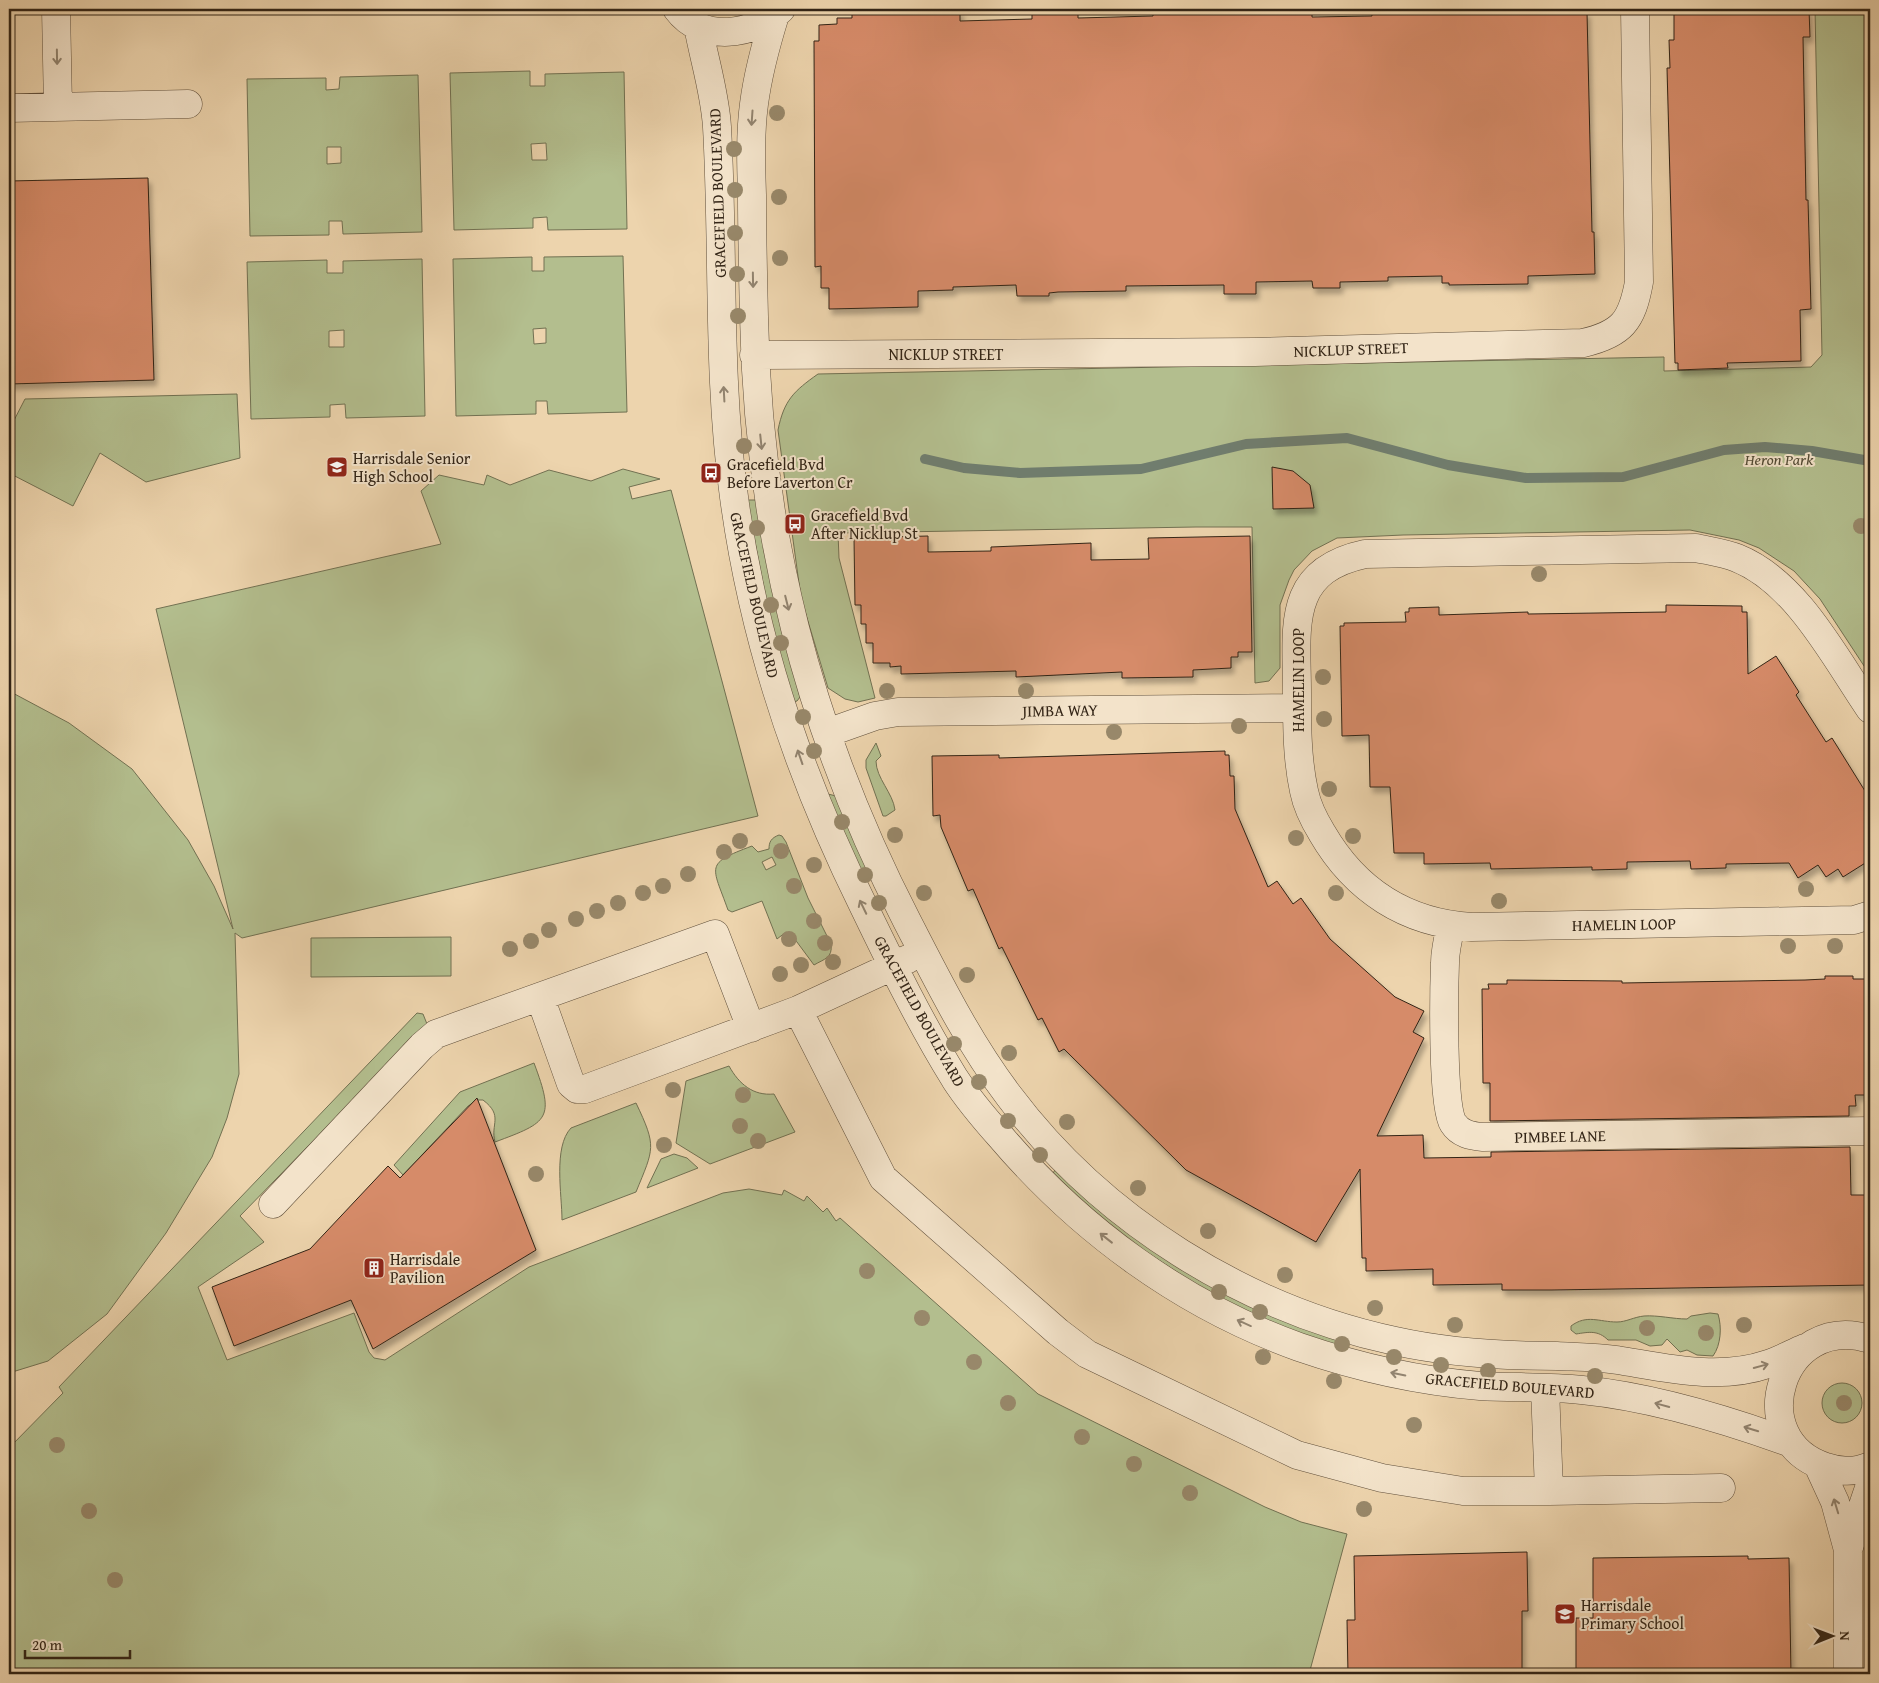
<svg xmlns="http://www.w3.org/2000/svg" width="1879" height="1683" font-family="'Gentium Book Plus',serif">
	<style>
		.green { fill: #b3be8e; stroke: #727152; fill-rule: evenodd }
		.lines { fill: none; stroke-linecap: round; stroke-linejoin: round }
		.stream { stroke: #707d6e; stroke-width: 10 }
		.building { fill: #d68b69; stroke: #322416; filter: url(#shadow) }
		.minor-casing { stroke: #61503c; stroke-width: 29 }
		.minor { stroke: #f3e3ca; stroke-width: 28 }
		.tree { fill: #98886a }
		.oneway { stroke: #928470 }
		.labels { text-anchor: middle; stroke-width: 4; stroke-linejoin: round; paint-order: stroke }
		.street-label { font-size: 16px; fill: #322416; stroke: #f3e3ca }
		.poi-label { font-size: 16px; fill: #322416; stroke: #f3e3ca; text-anchor: start }
		.park-label { font-size: 16px; font-style: italic; fill: #524a34; stroke: #f3e3ca }
	</style>
	<defs>
		<filter id="shadow"><feDropShadow dx="3" dy="5.5" stdDeviation="2.5" flood-color="#0004"/></filter>
	</defs>
	<rect width="100%" height="100%" fill="#edd4ad"/>
	<filter id="stains"><feTurbulence type="fractalNoise" baseFrequency=".004" numOctaves="4"/><feColorMatrix values="0 0 0 0 .2 0 0 0 0 .09 0 0 0 0 .02 0 0 0 .5 -.17"/></filter>
	<radialGradient id="worn" r=".72"><stop offset=".6" stop-color="#630" stop-opacity="0"/><stop offset="1" stop-color="#630" stop-opacity=".3"/></radialGradient>
	<!-- green -->
	<path class="green" d="M 1815,9 L 1870,9 L 1870,675 L 1820,599 L 1794,571 L 1759,548 L 1739,540 L 1690,530 L 1403,535 L 1337,538 L 1312,551 L 1294,570 L 1289,580 L 1280,605 L 1280,668 L 1269,681 L 1255,683 L 1252,527 L 1196,527 L 838,533 L 839,558 L 875,698 L 858,702 L 845,699 L 828,688 L 801,598 L 778,430 C 784,400 794,391 818,374 L 1664,357 L 1664,371 L 1811,367 L 1822,355 Z
		M 530,71 L 530,86 L 545,86 L 545,74 L 624,72 L 627,229 L 548,230 L 547,217 L 533,218 L 533,228 L 454,230 L 450,73 ZM 546,143 L 547,160 L 532,160 L 531,144 Z
		M 418,75 L 422,232 L 343,234 L 342,221 L 329,221 L 329,235 L 250,236 L 247,79 L 326,78 L 326,90 L 339,89 L 340,77 ZM 341,147 L 341,163 L 327,164 L 327,147 Z
		M 623,256 L 627,412 L 548,414 L 547,401 L 536,401 L 536,414 L 456,416 L 453,259 L 532,257 L 532,271 L 544,271 L 544,257 ZM 546,328 L 546,343 L 534,344 L 533,329 Z
		M 422,259 L 425,416 L 346,418 L 345,404 L 330,405 L 330,417 L 251,419 L 247,262 L 327,260 L 327,273 L 343,273 L 343,261 ZM 344,330 L 344,347 L 329,347 L 329,331 Z
		M 237,394 L 240,458 L 146,482 L 100,453 L 73,506 L 9,473 L 9,430 L 25,399 Z
		M 623,469 L 660,479 L 629,487 L 632,499 L 671,490 L 758,816 L 242,938 L 235,933 L 239,1074 L 227,1118 L 212,1157 L 166,1233 L 107,1314 L 48,1361 L 9,1373 L 9,691 L 69,723 L 132,769 L 188,840 L 214,886 L 233,929 L 156,609 L 441,544 L 421,491 L 439,475 L 484,485 L 487,475 L 510,485 L 549,470 L 591,481 Z
		M 747,500 L 756,500 L 780,618 L 800,697 L 797,701 L 793,702 L 767,606 Z
		M 876,743 L 881,756 L 876,761 C 876,778 893,793 895,810 L 886,816 L 883,816 L 866,768 L 866,760 Z
		M 828,794 L 836,796 L 868,867 L 864,873 L 859,873 Z
		M 779,835 L 782,836 L 786,842 L 808,898 L 831,944 C 833,958 824,959 814,965 L 794,938 L 786,932 L 777,939 L 762,901 L 732,912 L 728,910 C 712,865 704,864 752,846 L 758,852 L 769,849 C 769,842 771,838 779,835 ZM 772,857 L 776,865 L 766,870 L 762,862 Z
		M 451,937 L 451,976 L 311,977 L 311,938 Z
		M 417,1013 L 423,1014 L 427,1024 L 240,1216 L 264,1242 L 198,1287 L 227,1360 L 354,1313 L 369,1352 L 374,1358 L 385,1360 L 529,1267 L 723,1193 L 749,1189 L 782,1195 L 784,1190 L 804,1201 L 807,1196 L 823,1212 L 827,1208 L 836,1221 L 840,1218 L 1038,1394 L 1265,1507 L 1301,1522 L 1347,1534 L 1309,1674 L 9,1674 L 9,1448 L 63,1393 L 59,1387 Z
		M 534,1063 C 555,1119 549,1122 495,1142 C 490,1124 504,1116 483,1100 L 477,1100 L 468,1106 L 403,1175 L 394,1165 L 460,1092 Z
		M 729,1066 C 739,1084 753,1096 774,1094 L 795,1132 L 710,1164 L 676,1143 L 686,1081 Z
		M 636,1103 C 657,1147 654,1148 636,1192 L 562,1220 C 562,1195 553,1147 571,1128 Z
		M 674,1154 L 687,1158 L 698,1168 L 647,1188 L 661,1159 Z
		M 1055,1170 L 1058,1170 L 1338,1337 L 1336,1346 L 1263,1320 L 1201,1288 L 1106,1225 L 1053,1173 Z
		M 1710,1313 L 1718,1314 C 1722,1327 1721,1345 1713,1356 L 1697,1355 L 1687,1350 L 1680,1352 L 1667,1339 L 1662,1345 L 1650,1346 L 1636,1340 L 1608,1340 C 1598,1330 1589,1332 1576,1334 L 1571,1330 L 1571,1326 C 1587,1314 1599,1322 1617,1322 C 1626,1322 1634,1317 1644,1316 C 1658,1315 1673,1319 1687,1319 L 1691,1316 Z
		M1822 1403a20 20 0 1 1 40 0a20 20 0 1 1-40 0Z"/>
	<g class="lines">
		<!-- stream -->
		<path class="stream" d="M 925,459 L 964,468 L 1020,473 L 1141,469 L 1246,444 L 1347,438 L 1448,465 L 1526,478 L 1623,477 L 1724,450 L 1765,447 L 1812,451 L 1870,461"/>
	</g>
	<!-- building -->
	<path class="building" d="M 913,9 L 913,11 L 960,10 L 960,21 L 1032,19 L 1032,13 L 1067,12 L 1067,14 L 1078,14 L 1078,18 L 1153,16 L 1153,9 L 1185,9 L 1185,11 L 1243,10 L 1243,14 L 1312,14 L 1312,17 L 1372,16 L 1371,9 L 1574,9 L 1574,12 L 1587,12 L 1592,232 L 1594,232 L 1595,274 L 1528,276 L 1528,284 L 1449,285 L 1449,283 L 1442,283 L 1442,276 L 1388,277 L 1388,281 L 1340,282 L 1340,288 L 1313,288 L 1312,281 L 1256,282 L 1256,294 L 1224,294 L 1224,285 L 1126,286 L 1126,291 L 1058,292 L 1049,293 L 1049,296 L 1017,296 L 1016,285 L 953,287 L 953,290 L 918,291 L 918,307 L 829,309 L 829,288 L 821,288 L 821,266 L 815,267 L 814,41 L 819,41 L 819,25 L 837,24 L 837,18 L 852,18 L 852,10 Z
		M 1674,9 L 1809,9 L 1810,37 L 1803,37 L 1806,200 L 1808,200 L 1811,309 L 1800,310 L 1801,361 L 1727,363 L 1728,368 L 1678,370 L 1678,363 L 1675,363 L 1667,68 L 1670,68 L 1669,40 L 1674,40 Z
		M 148,178 L 154,380 L 9,384 L 9,181 Z
		M 1272,467 L 1293,471 L 1310,485 L 1314,508 L 1273,509 Z
		M 928,536 L 928,552 L 991,551 L 991,547 L 1091,543 L 1091,560 L 1149,559 L 1148,538 L 1250,536 L 1252,652 L 1238,652 L 1238,657 L 1231,657 L 1231,668 L 1193,670 L 1193,677 L 1122,678 L 1122,672 L 1016,677 L 1016,671 L 901,674 L 901,666 L 890,667 L 890,663 L 873,663 L 873,643 L 866,643 L 866,624 L 861,624 L 861,605 L 855,605 L 854,538 Z
		M 1666,605 L 1742,606 L 1742,612 L 1747,612 L 1748,674 L 1776,656 L 1799,692 L 1796,695 L 1826,742 L 1832,738 L 1870,799 L 1870,860 L 1843,877 L 1838,869 L 1826,877 L 1818,865 L 1798,878 L 1789,863 L 1726,864 L 1726,868 L 1691,869 L 1690,861 L 1627,862 L 1627,869 L 1592,870 L 1592,867 L 1491,869 L 1490,863 L 1424,864 L 1424,853 L 1394,853 L 1390,787 L 1370,787 L 1369,735 L 1342,736 L 1340,626 L 1344,626 L 1344,623 L 1406,622 L 1405,612 L 1409,612 L 1409,608 L 1439,607 L 1439,615 L 1528,612 L 1528,614 L 1666,612 Z
		M 1225,751 L 1225,755 L 1229,755 L 1230,776 L 1234,776 L 1235,809 L 1268,887 L 1277,881 L 1293,904 L 1301,898 L 1330,939 L 1395,997 L 1424,1011 L 1413,1032 L 1424,1038 L 1377,1136 L 1423,1135 L 1424,1158 L 1491,1157 L 1491,1152 L 1850,1147 L 1851,1195 L 1870,1195 L 1870,1285 L 1552,1290 L 1502,1290 L 1502,1284 L 1433,1285 L 1433,1269 L 1366,1271 L 1366,1258 L 1362,1258 L 1360,1169 L 1316,1242 L 1186,1170 L 1064,1049 L 1059,1052 L 1042,1018 L 1038,1020 L 1002,947 L 999,949 L 973,889 L 968,891 L 941,827 L 940,815 L 933,816 L 932,756 L 999,755 L 999,758 Z
		M 1825,976 L 1853,976 L 1853,979 L 1870,979 L 1870,1095 L 1855,1095 L 1856,1106 L 1849,1106 L 1849,1116 L 1490,1121 L 1490,1083 L 1483,1083 L 1482,989 L 1489,989 L 1488,984 L 1507,984 L 1507,980 L 1622,981 L 1622,983 L 1805,980 L 1825,979 Z
		M 477,1098 L 536,1250 L 373,1349 L 351,1300 L 234,1346 L 212,1287 L 310,1249 L 388,1166 L 400,1178 Z
		M 1527,1552 L 1528,1611 L 1522,1611 L 1522,1674 L 1348,1674 L 1347,1620 L 1355,1620 L 1354,1556 Z
		M 1748,1556 L 1748,1559 L 1789,1558 L 1791,1674 L 1576,1674 L 1576,1618 L 1593,1618 L 1593,1558 Z"/>
	<g class="lines">
		<!-- minor casing -->
		<g class="minor-casing">
			<path id="minor" d="M 56,9 L 58,107
				M 677,9 C 702,43 754,36 781,9
				M 775,15 C 766,44 758,73 754,104 C 750,134 751,164 752,195 C 752,235 753,276 754,317 C 758,532 808,729 907,921 C 938,981 968,1042 1009,1096 C 1102,1220 1245,1309 1395,1341 C 1449,1353 1502,1356 1557,1356 C 1577,1357 1597,1357 1617,1360 C 1667,1368 1718,1381 1768,1364 C 1780,1360 1793,1353 1805,1348
				M 698,26 C 704,59 715,93 717,127 C 724,250 717,374 734,497 C 753,639 800,778 864,907 C 892,965 921,1024 955,1079 C 968,1099 984,1118 1000,1136 C 1080,1230 1182,1305 1299,1347 C 1357,1367 1419,1381 1480,1386 C 1514,1388 1548,1386 1582,1390 C 1653,1397 1725,1419 1791,1443
				M 9,108 L 188,104
				M 754,355 L 1255,352 L 1583,343 C 1622,334 1632,321 1639,282 L 1635,9
				M 1870,709 C 1835,658 1797,582 1737,558 C 1725,553 1710,551 1696,548 L 1365,554 C 1285,571 1297,628 1297,693 C 1297,726 1297,759 1304,791 C 1307,806 1314,820 1322,833 C 1355,890 1406,923 1472,927 L 1854,920 L 1870,915
				M 827,733 L 875,716 L 898,712 L 1297,708
				M 1451,926 C 1448,938 1445,951 1445,963 C 1444,989 1442,1108 1453,1123 C 1460,1134 1471,1136 1483,1137 L 1870,1131
				M 540,997 L 571,1084 L 577,1089 L 585,1089 L 798,1010 L 908,959
				M 798,1010 L 883,1178 L 1058,1332 L 1087,1354 L 1297,1455 L 1382,1478 L 1463,1491 L 1549,1491
				M 273,1204 L 422,1046 L 436,1034 L 458,1026 L 715,934 L 751,1028
				M 1870,1339 C 1781,1311 1741,1440 1826,1467 C 1840,1472 1856,1472 1870,1466
				M 1545,1388 L 1549,1491 L 1721,1488
				M 1818,1465 L 1835,1502 L 1848,1550 L 1848,1674
				M 1848,1550 L 1870,1485"/>
		</g>
		<!-- minor -->
		<use href="#minor" class="minor"/>
	</g>
	<!-- trees -->
	<g class="tree">
		<circle cx="777" cy="113" r="8"/>
		<circle cx="734" cy="149" r="8"/>
		<circle cx="735" cy="190" r="8"/>
		<circle cx="779" cy="197" r="8"/>
		<circle cx="735" cy="233" r="8"/>
		<circle cx="780" cy="258" r="8"/>
		<circle cx="737" cy="274" r="8"/>
		<circle cx="738" cy="316" r="8"/>
		<circle cx="744" cy="446" r="8"/>
		<circle cx="1861" cy="526" r="8"/>
		<circle cx="757" cy="528" r="8"/>
		<circle cx="1539" cy="574" r="8"/>
		<circle cx="771" cy="605" r="8"/>
		<circle cx="781" cy="643" r="8"/>
		<circle cx="1323" cy="677" r="8"/>
		<circle cx="887" cy="691" r="8"/>
		<circle cx="1026" cy="691" r="8"/>
		<circle cx="803" cy="717" r="8"/>
		<circle cx="1324" cy="719" r="8"/>
		<circle cx="1239" cy="726" r="8"/>
		<circle cx="1114" cy="732" r="8"/>
		<circle cx="814" cy="751" r="8"/>
		<circle cx="1329" cy="789" r="8"/>
		<circle cx="842" cy="822" r="8"/>
		<circle cx="895" cy="835" r="8"/>
		<circle cx="1353" cy="836" r="8"/>
		<circle cx="1296" cy="838" r="8"/>
		<circle cx="740" cy="841" r="8"/>
		<circle cx="781" cy="851" r="8"/>
		<circle cx="724" cy="852" r="8"/>
		<circle cx="814" cy="865" r="8"/>
		<circle cx="688" cy="874" r="8"/>
		<circle cx="865" cy="875" r="8"/>
		<circle cx="663" cy="886" r="8"/>
		<circle cx="794" cy="886" r="8"/>
		<circle cx="1806" cy="889" r="8"/>
		<circle cx="643" cy="893" r="8"/>
		<circle cx="924" cy="893" r="8"/>
		<circle cx="1336" cy="893" r="8"/>
		<circle cx="1499" cy="901" r="8"/>
		<circle cx="618" cy="903" r="8"/>
		<circle cx="879" cy="903" r="8"/>
		<circle cx="597" cy="911" r="8"/>
		<circle cx="576" cy="919" r="8"/>
		<circle cx="814" cy="921" r="8"/>
		<circle cx="549" cy="930" r="8"/>
		<circle cx="789" cy="939" r="8"/>
		<circle cx="531" cy="941" r="8"/>
		<circle cx="825" cy="943" r="8"/>
		<circle cx="1788" cy="946" r="8"/>
		<circle cx="1835" cy="946" r="8"/>
		<circle cx="510" cy="949" r="8"/>
		<circle cx="833" cy="962" r="8"/>
		<circle cx="801" cy="965" r="8"/>
		<circle cx="780" cy="974" r="8"/>
		<circle cx="967" cy="975" r="8"/>
		<circle cx="954" cy="1044" r="8"/>
		<circle cx="1009" cy="1053" r="8"/>
		<circle cx="979" cy="1082" r="8"/>
		<circle cx="673" cy="1090" r="8"/>
		<circle cx="743" cy="1095" r="8"/>
		<circle cx="1008" cy="1121" r="8"/>
		<circle cx="1067" cy="1122" r="8"/>
		<circle cx="740" cy="1126" r="8"/>
		<circle cx="758" cy="1141" r="8"/>
		<circle cx="664" cy="1145" r="8"/>
		<circle cx="1040" cy="1155" r="8"/>
		<circle cx="536" cy="1174" r="8"/>
		<circle cx="1138" cy="1188" r="8"/>
		<circle cx="1208" cy="1231" r="8"/>
		<circle cx="867" cy="1271" r="8"/>
		<circle cx="1285" cy="1275" r="8"/>
		<circle cx="1219" cy="1292" r="8"/>
		<circle cx="1375" cy="1308" r="8"/>
		<circle cx="1260" cy="1312" r="8"/>
		<circle cx="922" cy="1318" r="8"/>
		<circle cx="1455" cy="1325" r="8"/>
		<circle cx="1744" cy="1325" r="8"/>
		<circle cx="1647" cy="1328" r="8"/>
		<circle cx="1706" cy="1333" r="8"/>
		<circle cx="1342" cy="1344" r="8"/>
		<circle cx="1263" cy="1357" r="8"/>
		<circle cx="1394" cy="1357" r="8"/>
		<circle cx="974" cy="1362" r="8"/>
		<circle cx="1441" cy="1365" r="8"/>
		<circle cx="1488" cy="1371" r="8"/>
		<circle cx="1595" cy="1376" r="8"/>
		<circle cx="1334" cy="1381" r="8"/>
		<circle cx="1008" cy="1403" r="8"/>
		<circle cx="1844" cy="1403" r="8"/>
		<circle cx="1414" cy="1425" r="8"/>
		<circle cx="1082" cy="1437" r="8"/>
		<circle cx="57" cy="1445" r="8"/>
		<circle cx="1134" cy="1464" r="8"/>
		<circle cx="1190" cy="1493" r="8"/>
		<circle cx="1364" cy="1509" r="8"/>
		<circle cx="89" cy="1511" r="8"/>
		<circle cx="115" cy="1580" r="8"/>
	</g>
	<!-- one-way arrows -->
	<defs><path id="oneway-shaft" d="M-6 0H5M1.5-3L5.5 0L1.5 3" fill="none" stroke-width="1.6" stroke-linecap="round" stroke-linejoin="round" transform="scale(1.25)"/></defs>
	<g class="oneway">
		<use href="#oneway-shaft" transform="translate(57 57) rotate(89)"/>
		<use href="#oneway-shaft" transform="translate(752 118) rotate(94)"/>
		<use href="#oneway-shaft" transform="translate(753 280) rotate(89)"/>
		<use href="#oneway-shaft" transform="translate(724 394) rotate(-93)"/>
		<use href="#oneway-shaft" transform="translate(761 442) rotate(84)"/>
		<use href="#oneway-shaft" transform="translate(787 603) rotate(76)"/>
		<use href="#oneway-shaft" transform="translate(800 757) rotate(-109)"/>
		<use href="#oneway-shaft" transform="translate(863 907) rotate(-116)"/>
		<use href="#oneway-shaft" transform="translate(1106 1238) rotate(-142)"/>
		<use href="#oneway-shaft" transform="translate(1244 1323) rotate(-156)"/>
		<use href="#oneway-shaft" transform="translate(1761 1366) rotate(-15)"/>
		<use href="#oneway-shaft" transform="translate(1398 1374) rotate(-168)"/>
		<use href="#oneway-shaft" transform="translate(1662 1405) rotate(-165)"/>
		<use href="#oneway-shaft" transform="translate(1751 1429) rotate(-163)"/>
		<use href="#oneway-shaft" transform="translate(1836 1506) rotate(-107)"/>
	</g>
	<!-- icons -->
	<defs>
		<g id="school-square" transform="scale(1.125)"><rect x="-9" y="-9" width="18" height="18" rx="4" fill="#8f2418" stroke="#f3e3ca"/><path d="M0-5L7-2L0 1L-7-2ZM-4 1L0 2.5L4 1V4Q0 6-4 4Z" fill="#fff"/></g>
		<g id="bus-square" transform="scale(1.125)"><rect x="-9" y="-9" width="18" height="18" rx="4" fill="#8f2418" stroke="#f3e3ca"/><path d="M-5-6H5V4H4V6H2V4H-2V6H-4V4H-5ZM-3.5-4V0h7V-4ZM-3.5 1.2v1.5H-2V1.2ZM2 1.2v1.5H3.5V1.2Z" fill="#fff"/></g>
		<g id="building-square" transform="scale(1.125)"><rect x="-9" y="-9" width="18" height="18" rx="4" fill="#8f2418" stroke="#f3e3ca"/><path d="M-4-6H4V6H1V3H-1V6H-4ZM-2.5-4.3h1.7v1.8h-1.7ZM.8-4.3h1.7v1.8H.8ZM-2.5-1h1.7V.8h-1.7ZM.8-1h1.7V.8H.8Z" fill="#fff"/></g>
	</defs>
	<g fill-rule="evenodd">
		<use href="#school-square" x="337" y="467"/>
		<use href="#bus-square" x="711" y="473"/>
		<use href="#bus-square" x="795" y="524"/>
		<use href="#building-square" x="374" y="1268"/>
		<use href="#school-square" x="1565" y="1614"/>
	</g>
	<g class="labels">
		<!-- street labels -->
		<g class="street-label">
			<text transform="translate(717 193) rotate(-92)" y="6">GRACEFIELD BOULEVARD</text>
			<text transform="translate(1351 349) rotate(-2)" y="6">NICKLUP STREET</text>
			<text x="946" y="360">NICKLUP STREET</text>
			<text transform="translate(755 595) rotate(77)" y="6">GRACEFIELD BOULEVARD</text>
			<text transform="translate(1298 680) rotate(-90)" y="6">HAMELIN LOOP</text>
			<text transform="translate(1060 710) rotate(-1)" y="6">JIMBA WAY</text>
			<text transform="translate(1624 924) rotate(-1)" y="6">HAMELIN LOOP</text>
			<text transform="translate(920 1011) rotate(61)" y="6">GRACEFIELD BOULEVARD</text>
			<text transform="translate(1560 1136) rotate(-1)" y="6">PIMBEE LANE</text>
			<text transform="translate(1510 1385) rotate(5)" y="6">GRACEFIELD BOULEVARD</text>
		</g>
		<!-- poi labels -->
		<g class="poi-label">
			<text x="353" y="464">Harrisdale Senior<tspan x="353" dy="18">High School</tspan></text>
			<text x="727" y="470">Gracefield Bvd<tspan x="727" dy="18">Before Laverton Cr</tspan></text>
			<text x="811" y="521">Gracefield Bvd<tspan x="811" dy="18">After Nicklup St</tspan></text>
			<text x="390" y="1265">Harrisdale<tspan x="390" dy="18">Pavilion</tspan></text>
			<text x="1581" y="1611">Harrisdale<tspan x="1581" dy="18">Primary School</tspan></text>
		</g>
		<!-- park labels -->
		<g class="park-label">
			<text x="1779" y="465">Heron Park</text>
		</g>
	</g>
	<!-- margin -->
	<rect width="1879" height="1683" fill="none" stroke="#edd4ad" stroke-width="30"/>
	<rect x="10" y="10" width="1859" height="1663" fill="none" stroke="#322416" stroke-width="2.5"/>
	<rect x="15" y="15" width="1849" height="1653" fill="none" stroke="#322416"/>
	<!-- north arrow -->
	<g transform="translate(1832 1636) rotate(89)" stroke="#f3e3ca" stroke-width="4" paint-order="stroke">
	<path d="M0-4L9 19L0 12L-9 19Z" fill="#322416"/>
	<text y="-8" font-size="14" font-weight="bold" text-anchor="middle" fill="#322416">N</text>
	</g>
	<!-- scale -->
	<path d="M25 1650v8h105v-8" fill="none" stroke="#322416" stroke-width="2.5"/>
	<text x="32" y="1650" font-size="15" fill="#322416" stroke="#f3e3ca" stroke-width="4" paint-order="stroke">20 m</text>
	<rect width="100%" height="100%" filter="url(#stains)"/>
	<rect width="100%" height="100%" fill="url(#worn)"/>
</svg>
